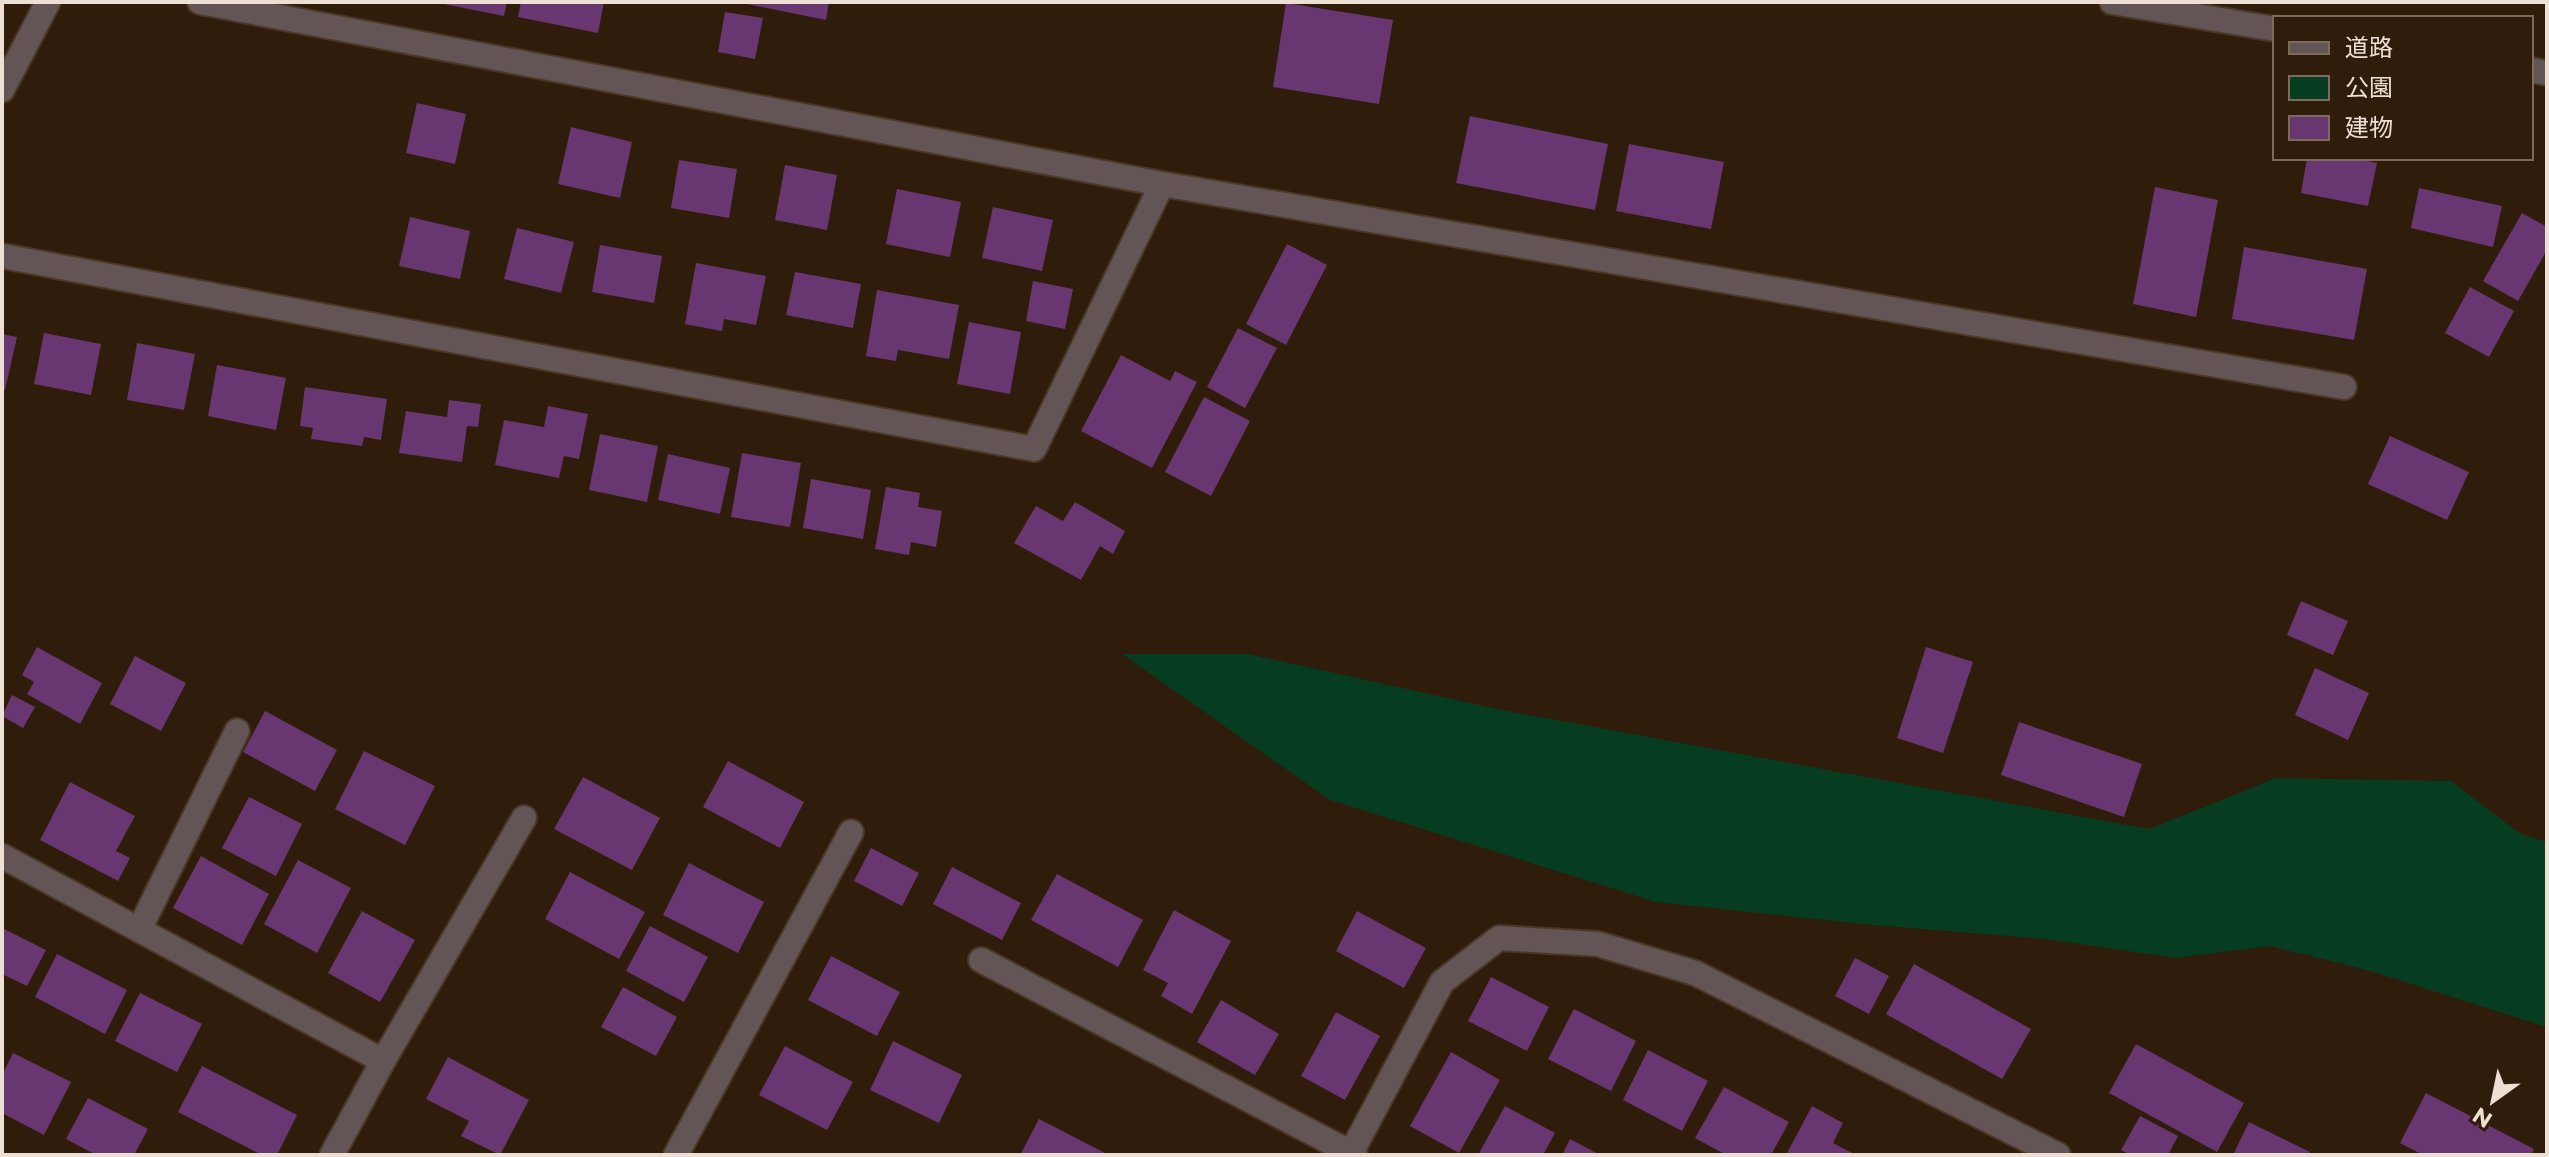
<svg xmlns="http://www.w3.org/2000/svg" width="2549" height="1157" font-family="Montserrat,'Noto Sans JP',sans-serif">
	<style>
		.green { fill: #063d20 }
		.building { fill: #683670 }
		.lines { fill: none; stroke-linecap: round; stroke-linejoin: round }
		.minor-casing { stroke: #4a3726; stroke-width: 28 }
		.minor { stroke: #635556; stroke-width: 24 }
	</style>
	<rect width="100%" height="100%" fill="#301c0a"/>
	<!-- green -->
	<path class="green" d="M 1122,654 L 1248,654 L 1502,710 L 2149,829 L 2276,778 L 2451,781 L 2519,833 L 2547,842 L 2547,1027 L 2367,970 L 2270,946 L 2176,958 L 2045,939 L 1862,924 L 1656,902 L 1330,800 Z"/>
	<!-- building -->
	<path class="building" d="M 434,2 L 507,2 L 504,16 Z
		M 521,2 L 604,2 L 598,33 L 518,17 Z
		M 737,2 L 829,2 L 826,20 Z
		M 1286,3 L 1393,20 L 1379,104 L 1273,87 Z
		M 725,12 L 763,18 L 755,59 L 718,52 Z
		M 417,103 L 466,114 L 455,164 L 406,153 Z
		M 1470,116 L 1608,144 L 1595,210 L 1456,183 Z
		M 571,127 L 632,142 L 620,198 L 558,184 Z
		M 1629,144 L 1724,162 L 1711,229 L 1616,211 Z
		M 2307,158 L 2352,158 L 2377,163 L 2368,206 L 2301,193 Z
		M 679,160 L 737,169 L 729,218 L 671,208 Z
		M 785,165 L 837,175 L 827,230 L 775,220 Z
		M 2155,187 L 2218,200 L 2196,317 L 2133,304 Z
		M 2419,188 L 2502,206 L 2493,247 L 2411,228 Z
		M 897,189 L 961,202 L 950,257 L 886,244 Z
		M 993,207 L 1053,220 L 1042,271 L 982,258 Z
		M 2522,213 L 2547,227 L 2547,250 L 2518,301 L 2483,281 Z
		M 410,217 L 470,231 L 460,279 L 399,266 Z
		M 517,228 L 574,242 L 561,293 L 504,279 Z
		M 1287,244 L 1327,265 L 1286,345 L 1246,324 Z
		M 600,245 L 662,256 L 654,303 L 592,292 Z
		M 2244,247 L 2367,269 L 2354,340 L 2232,319 Z
		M 696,263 L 766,276 L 756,325 L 724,319 L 722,331 L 685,324 Z
		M 795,272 L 861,284 L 853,328 L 786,315 Z
		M 1033,281 L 1073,289 L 1065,329 L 1026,321 Z
		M 2470,287 L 2514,311 L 2489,357 L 2445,333 Z
		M 877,290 L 959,305 L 949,359 L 898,350 L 896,361 L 866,356 Z
		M 969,322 L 1021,332 L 1010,394 L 957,384 Z
		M 1238,328 L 1277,348 L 1245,408 L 1207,387 Z
		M 44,333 L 101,344 L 91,395 L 34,384 Z
		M 2,334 L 17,337 L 5,390 L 2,389 Z
		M 137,343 L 195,354 L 184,410 L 127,400 Z
		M 1121,355 L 1170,381 L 1175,371 L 1197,382 L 1152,468 L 1081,431 Z
		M 217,365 L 286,378 L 276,430 L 208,416 Z
		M 305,387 L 387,399 L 381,440 L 364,437 L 362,446 L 311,439 L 313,428 L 300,426 Z
		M 1204,397 L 1250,421 L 1211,496 L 1165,472 Z
		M 449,400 L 481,404 L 478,427 L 467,426 L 462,462 L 399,453 L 406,411 L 447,417 Z
		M 548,406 L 588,414 L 579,459 L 564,456 L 559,478 L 495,465 L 504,420 L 544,427 Z
		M 600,434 L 658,446 L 647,502 L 589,490 Z
		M 2390,436 L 2469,472 L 2447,520 L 2368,484 Z
		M 742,453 L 801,463 L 790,527 L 731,517 Z
		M 668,454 L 730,468 L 720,514 L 658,500 Z
		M 811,479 L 871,490 L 863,539 L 803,528 Z
		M 886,487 L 920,493 L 918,507 L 942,511 L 936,547 L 911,542 L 909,555 L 875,549 Z
		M 1075,502 L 1125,531 L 1113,554 L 1100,546 L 1081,580 L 1014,543 L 1036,506 L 1063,521 Z
		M 2301,601 L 2348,621 L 2333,655 L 2287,635 Z
		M 37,647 L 102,683 L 80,724 L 27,694 L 34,682 L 22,675 Z
		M 1926,647 L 1973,662 L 1943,753 L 1897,738 Z
		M 135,656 L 186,683 L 161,731 L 110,704 Z
		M 2315,668 L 2369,693 L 2348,740 L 2295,715 Z
		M 12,695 L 35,707 L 23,728 L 2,716 Z
		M 265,711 L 337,750 L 315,791 L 243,752 Z
		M 2019,722 L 2142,764 L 2124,817 L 2001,775 Z
		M 364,751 L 435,786 L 405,845 L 335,809 Z
		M 728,761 L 804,802 L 780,848 L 703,807 Z
		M 583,777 L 660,818 L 632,870 L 554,829 Z
		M 70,782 L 135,816 L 116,851 L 130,858 L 118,881 L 40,840 Z
		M 249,797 L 302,824 L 276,876 L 222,848 Z
		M 871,848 L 919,873 L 902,906 L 854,881 Z
		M 201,856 L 269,894 L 242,945 L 173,908 Z
		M 298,860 L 351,888 L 317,953 L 264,924 Z
		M 689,863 L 764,902 L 738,953 L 663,915 Z
		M 952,867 L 1021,903 L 1002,940 L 933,904 Z
		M 570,872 L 645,912 L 619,959 L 545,919 Z
		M 1057,874 L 1143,920 L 1118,967 L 1031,920 Z
		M 1174,910 L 1231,941 L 1192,1014 L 1161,996 L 1168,983 L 1143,970 Z
		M 362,911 L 415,940 L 380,1002 L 328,973 Z
		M 1357,911 L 1426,948 L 1404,988 L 1336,951 Z
		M 650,926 L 708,957 L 684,1002 L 626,971 Z
		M 2,928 L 46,950 L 27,986 L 2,974 Z
		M 57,954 L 127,990 L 105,1034 L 35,997 Z
		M 831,956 L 900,992 L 877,1036 L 808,1000 Z
		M 1855,958 L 1889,976 L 1869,1014 L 1835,996 Z
		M 1914,964 L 2031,1029 L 2002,1079 L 1886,1014 Z
		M 1491,977 L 1549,1007 L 1527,1051 L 1468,1021 Z
		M 623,987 L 677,1017 L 656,1056 L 601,1027 Z
		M 140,993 L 202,1024 L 177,1072 L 115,1041 Z
		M 1221,1000 L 1279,1034 L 1255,1075 L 1197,1042 Z
		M 1574,1009 L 1636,1041 L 1611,1091 L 1548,1059 Z
		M 1336,1012 L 1380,1036 L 1345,1100 L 1301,1076 Z
		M 893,1041 L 962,1075 L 939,1123 L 870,1090 Z
		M 2136,1044 L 2244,1103 L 2217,1152 L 2109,1093 Z
		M 785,1046 L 853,1082 L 827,1130 L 759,1095 Z
		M 1648,1050 L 1708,1081 L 1682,1131 L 1623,1100 Z
		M 1451,1052 L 1500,1080 L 1459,1153 L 1410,1126 Z
		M 13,1053 L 71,1082 L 44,1135 L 2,1113 L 2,1075 Z
		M 448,1057 L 529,1100 L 500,1155 L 461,1136 L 469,1121 L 426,1099 Z
		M 202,1066 L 297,1115 L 277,1155 L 262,1155 L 178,1112 Z
		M 1724,1087 L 1789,1122 L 1771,1155 L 1726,1155 L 1695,1138 Z
		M 2426,1093 L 2534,1149 L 2531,1155 L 2423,1155 L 2400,1143 Z
		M 88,1098 L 148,1129 L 134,1155 L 96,1155 L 66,1139 Z
		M 1505,1106 L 1555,1133 L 1543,1155 L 1478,1155 Z
		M 1812,1106 L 1843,1123 L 1833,1143 L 1856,1155 L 1786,1155 Z
		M 2140,1116 L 2178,1136 L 2168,1155 L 2130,1155 L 2121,1150 Z
		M 1039,1119 L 1109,1155 L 1020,1155 Z
		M 2249,1122 L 2310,1152 L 2309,1155 L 2233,1155 Z
		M 1570,1139 L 1600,1155 L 1562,1155 Z"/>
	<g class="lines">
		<!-- minor casing -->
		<g class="minor-casing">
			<path id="minor" d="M 200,2 L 1162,184 L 2344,387
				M 2112,2 L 2275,29
				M 2531,70 L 2547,73
				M 2,90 L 48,2
				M 2,256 L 1034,449 L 1162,184
				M 2,856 L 383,1061
				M 139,930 L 237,731
				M 981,960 L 1355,1155
				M 1351,1153 L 1442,982 L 1499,938 L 1598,944 L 1695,973 L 2058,1155
				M 332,1155 L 383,1061 L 524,818
				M 676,1155 L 851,832"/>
		</g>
		<!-- minor -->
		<use href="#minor" class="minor"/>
	</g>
	<!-- border -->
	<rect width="2549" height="1157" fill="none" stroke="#eddfd4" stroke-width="8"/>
	<!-- legend -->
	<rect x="2273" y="16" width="260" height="144" fill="#301c0a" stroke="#7c6a5b" stroke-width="2"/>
	<rect x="2289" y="42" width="40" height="12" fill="#635556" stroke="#7c6a5b" stroke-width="2"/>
	<text x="2345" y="56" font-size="24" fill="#eddfd4">道路</text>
	<rect x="2289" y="76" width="40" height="24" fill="#063d20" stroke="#7c6a5b" stroke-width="2"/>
	<text x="2345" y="96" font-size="24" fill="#eddfd4">公園</text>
	<rect x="2289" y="116" width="40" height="24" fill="#683670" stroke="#7c6a5b" stroke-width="2"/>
	<text x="2345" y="136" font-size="24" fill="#eddfd4">建物</text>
	<!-- north arrow -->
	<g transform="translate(2493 1101) rotate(213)" stroke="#301c0a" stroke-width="6" paint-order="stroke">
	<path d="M0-6L14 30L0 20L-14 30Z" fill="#eddfd4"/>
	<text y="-12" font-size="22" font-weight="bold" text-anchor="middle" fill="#eddfd4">N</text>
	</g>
</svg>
